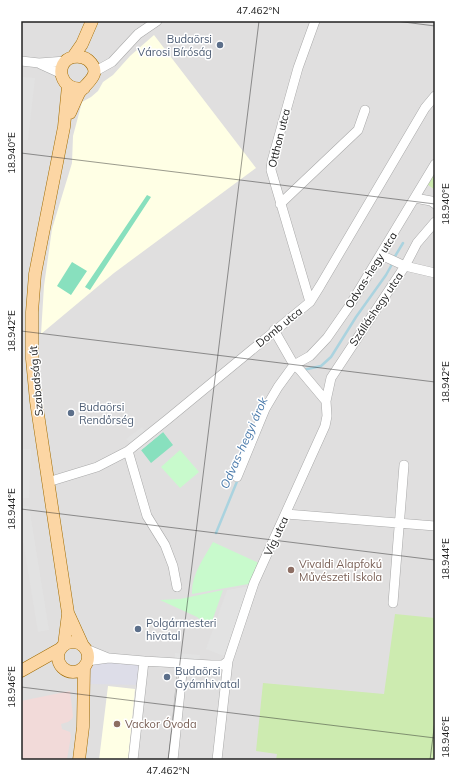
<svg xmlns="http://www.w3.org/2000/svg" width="456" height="781" font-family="Mulish,sans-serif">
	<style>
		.residential { fill: #e0dfdf }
		.commercial { fill: #f2dad9 }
		.education { fill: #ffffe5 }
		.grass { fill: #cdebb0 }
		.park { fill: #c8facc }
		.pitch { fill: #88e0be }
		.parking { fill: #e2e2e2 }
		.plaza { fill: #dddde8 }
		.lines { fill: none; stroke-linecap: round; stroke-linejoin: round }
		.stream { stroke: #aad3df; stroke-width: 2.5 }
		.minor-casing { stroke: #a9a9a9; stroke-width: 10 }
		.major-casing { stroke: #a06b00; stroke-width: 13 }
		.minor { stroke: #fff; stroke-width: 9 }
		.major { stroke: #fcd6a4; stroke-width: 12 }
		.ticks { fill: none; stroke: #222; stroke-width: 1; stroke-opacity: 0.45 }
		.service-dot { fill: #5c6f8a; stroke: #fff; stroke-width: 1.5 }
		.education-dot { fill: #8d6e63; stroke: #fff; stroke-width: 1.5 }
		.labels { text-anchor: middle; stroke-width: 3; stroke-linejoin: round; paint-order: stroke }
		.service-label { font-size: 11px; fill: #4e5e75; stroke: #fff; text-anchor: start }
		.street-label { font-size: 11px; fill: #222; stroke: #fff }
		.education-label { font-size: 11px; fill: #785e54; stroke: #fff; text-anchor: start }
		.water-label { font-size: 12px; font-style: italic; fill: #4a7aab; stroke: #fff }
		.neatline { fill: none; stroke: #222; stroke-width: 1.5 }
		.ticks-label { font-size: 10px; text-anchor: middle; fill: #222 }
	</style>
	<rect width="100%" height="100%" fill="#f2efe9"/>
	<!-- residential -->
	<path class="residential" d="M 21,21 L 435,21 L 435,164 L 424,182 L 435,190 L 435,760 L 21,760 Z"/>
	<!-- commercial -->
	<path class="commercial" d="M 70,691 L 73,716 L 72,719 L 68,722 L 61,724 L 62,729 L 70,732 L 71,736 L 67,759 L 64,760 L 21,760 L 21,701 Z"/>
	<!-- education -->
	<path class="education" d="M 154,35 L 256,168 L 114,273 L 41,334 L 44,286 L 52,229 L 72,163 L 73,136 L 82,102 L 91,97 L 98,91 L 103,82 L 113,75 L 130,56 Z
		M 108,686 L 135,689 L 128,760 L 99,760 Z"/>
	<!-- grass -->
	<path class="grass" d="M 435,164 L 435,190 L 424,182 Z
		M 395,614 L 435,618 L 435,760 L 276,760 L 277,754 L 256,751 L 263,683 L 384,694 Z"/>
	<!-- park -->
	<path class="park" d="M 180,450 L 199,472 L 180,488 L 161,467 Z
		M 213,542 L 263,565 L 254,583 L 192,594 C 191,575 204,558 213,542 Z
		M 223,590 L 210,627 L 197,617 L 160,600 L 180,599 Z"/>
	<!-- pitch -->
	<path class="pitch" d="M 147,195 L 151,197 L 90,290 L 85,287 Z
		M 72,262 L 87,271 L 71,295 L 57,286 Z
		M 163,432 L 173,445 L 151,463 L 141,450 Z"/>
	<!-- parking -->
	<path class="parking" d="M 21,77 L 35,78 L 28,140 L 21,140 Z
		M 142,427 L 148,435 L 158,427 L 163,432 L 139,452 L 126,439 Z
		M 22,449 L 31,449 L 29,498 L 21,498 Z
		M 29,506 L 49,630 L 38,632 L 21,528 L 21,507 Z
		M 249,586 L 224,656 L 206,649 L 227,590 Z
		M 175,653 L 200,655 L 199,664 L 175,663 Z"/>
	<!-- plaza -->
	<path class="plaza" d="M 94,660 L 144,661 L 141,685 L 89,684 L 88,673 Z"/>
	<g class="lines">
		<!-- stream -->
		<path class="stream" d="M 394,258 L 403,243
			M 303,370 L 321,366 L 331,357 L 356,317 L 386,275 L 391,266
			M 216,533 L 238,479"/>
		<!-- minor casing -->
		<g class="minor-casing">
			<path id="minor" d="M 21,61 L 39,63 L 66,61
				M 40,64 L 62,74
				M 94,72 L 112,62 L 138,34 L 157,21
				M 415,198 L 431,201 L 435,204
				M 280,204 L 358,130 L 365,110
				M 381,255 L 405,266 L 435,273
				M 310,302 L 271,170 L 272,161 L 298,68 L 315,21
				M 326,401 L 331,378 L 405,266 L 417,243 L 435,222
				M 128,451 L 147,516 L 165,545 L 173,566 L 177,587
				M 237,477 L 265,409 L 278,387 L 294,365 L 310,356 L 327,338 L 350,305 L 435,164
				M 48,482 L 97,467 L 128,451 L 168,419 L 310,302 L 320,286 L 425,108 L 435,96
				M 286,514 L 435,526
				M 393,603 L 404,465
				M 86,649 L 108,658
				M 87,661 L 109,658 L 144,661 L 211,665 L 223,665 L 228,661
				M 133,760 L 144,661
				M 173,760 L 183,663
				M 217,760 L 228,661 L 254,583 L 325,426 L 327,416 L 326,401 L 300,370 L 294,365 L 274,330"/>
		</g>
		<!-- major casing -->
		<g class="major-casing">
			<path id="major" d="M 73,57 L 82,44 L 92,21
				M 68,86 L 64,127 L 35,274 L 32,312 L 32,359 L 36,401 L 68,613 L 83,646
				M 70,113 C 73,106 76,99 79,93 C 86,83 104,74 88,60 C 84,57 79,56 73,57 C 53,62 60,93 84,88
				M58 657a15 15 0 1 1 30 0a15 15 0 1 1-30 0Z
				M 64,645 L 68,614
				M 21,671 L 60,649
				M 79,760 L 83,727 L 84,667"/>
		</g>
		<!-- minor -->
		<use href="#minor" class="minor"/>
		<!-- major -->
		<use href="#major" class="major"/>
	</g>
	<!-- ticks -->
	<path class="ticks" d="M 396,21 L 435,26M 21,153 L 435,204M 21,331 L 435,382M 21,509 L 435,560M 21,687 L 435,738M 168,760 L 259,21M 430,760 L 435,721"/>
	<!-- markers -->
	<g class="service-dot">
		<circle cx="220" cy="45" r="4"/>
		<circle cx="71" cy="413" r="4"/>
		<circle cx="138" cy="629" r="4"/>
		<circle cx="167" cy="677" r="4"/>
	</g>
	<g class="education-dot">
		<circle cx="291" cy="570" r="4"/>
		<circle cx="117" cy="724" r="4"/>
	</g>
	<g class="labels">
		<!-- service labels -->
		<g class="service-label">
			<text x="212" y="43" text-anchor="end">Budaörsi<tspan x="212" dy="13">Városi Bíróság</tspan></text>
			<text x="79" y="411">Budaörsi<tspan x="79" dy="13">Rendőrség</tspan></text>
			<text x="146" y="627">Polgármesteri<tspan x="146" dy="13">hivatal</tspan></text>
			<text x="175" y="675">Budaörsi<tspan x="175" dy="13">Gyámhivatal</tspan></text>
		</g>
		<!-- street labels -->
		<g class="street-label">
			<text transform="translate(279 138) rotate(-76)" y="4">Otthon utca</text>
			<text transform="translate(371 270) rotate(-58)" y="4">Odvas-hegy utca</text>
			<text transform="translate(376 309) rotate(-56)" y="4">Szálláshegy utca</text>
			<text transform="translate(279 327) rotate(-39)" y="4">Domb utca</text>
			<text transform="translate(36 381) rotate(-95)" y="4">Szabadság út</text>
			<text transform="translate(276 536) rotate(-65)" y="4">Víg utca</text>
		</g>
		<!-- education labels -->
		<g class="education-label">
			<text x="299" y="568">Vivaldi Alapfokú<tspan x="299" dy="13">Művészeti Iskola</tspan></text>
			<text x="125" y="728">Vackor Óvoda</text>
		</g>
		<!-- water labels -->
		<g class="water-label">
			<text transform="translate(244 443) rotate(-66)" y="4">Odvas-hegyi árok</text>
		</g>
	</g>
	<!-- border -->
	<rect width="456" height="781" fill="none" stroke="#ffffff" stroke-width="44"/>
	<rect x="22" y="22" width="412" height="737" class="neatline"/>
	<g class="ticks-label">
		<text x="258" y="14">47.462°N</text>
		<text transform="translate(11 153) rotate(-90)" y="4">18.940°E</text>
		<text transform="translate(445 204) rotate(-90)" y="4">18.940°E</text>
		<text transform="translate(11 331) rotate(-90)" y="4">18.942°E</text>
		<text transform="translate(445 382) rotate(-90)" y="4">18.942°E</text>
		<text transform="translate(11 509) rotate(-90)" y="4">18.944°E</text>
		<text transform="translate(445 559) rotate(-90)" y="4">18.944°E</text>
		<text transform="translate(11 687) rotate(-90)" y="4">18.946°E</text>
		<text transform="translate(445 737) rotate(-90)" y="4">18.946°E</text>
		<text x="168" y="774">47.462°N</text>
	</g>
</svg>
